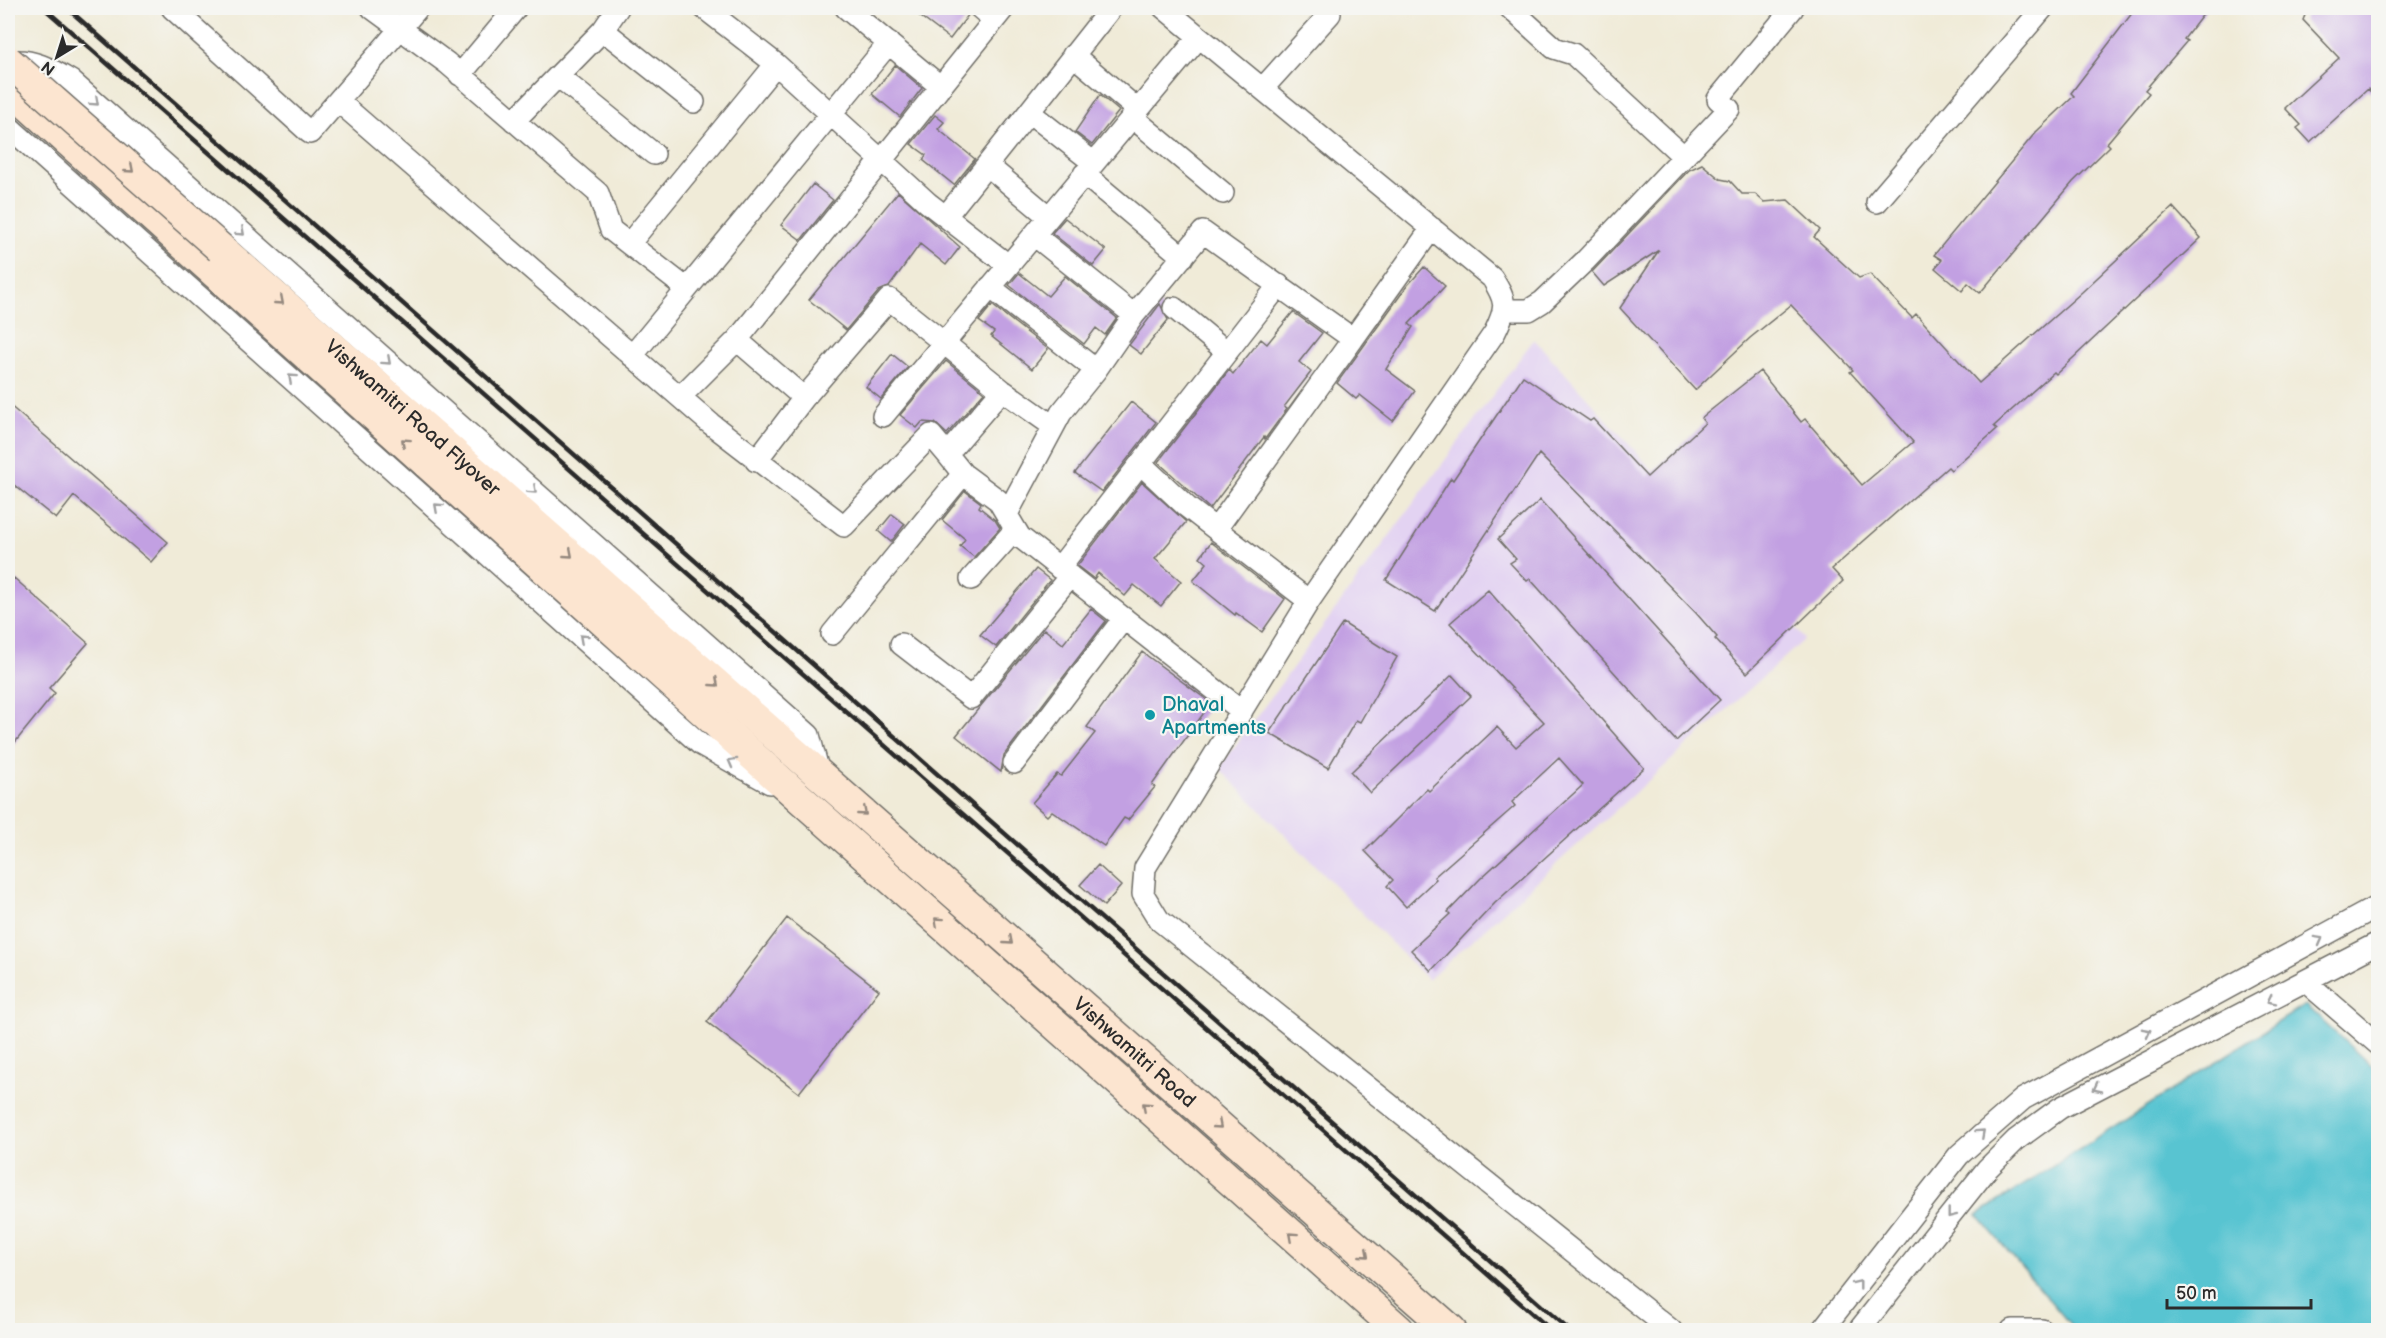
<svg xmlns="http://www.w3.org/2000/svg" width="2386" height="1338" font-family="'Balsamiq Sans',sans-serif">
	<style>
		.built { fill: #e3d3f2 }
		.water { fill: #58c4d1; stroke: #42787e; stroke-width: 1.5 }
		.building { fill: #c2a0e2 }
		.lines { fill: none; stroke-linecap: round; stroke-linejoin: round }
		.minor-casing { stroke: #706e68; stroke-width: 24 }
		.secondary-casing { stroke: #706e68; stroke-width: 33 }
		.minor { stroke: #fff; stroke-width: 21 }
		.secondary { stroke: #fce5d0; stroke-width: 30 }
		.rail { stroke: #2b2b2b; stroke-width: 4.5 }
		.secondary-bridge-casing { stroke: #706e68; stroke-width: 33; stroke-linecap: butt }
		.secondary-bridge { stroke: #fce5d0; stroke-width: 30 }
		.oneway { stroke: #a0a0a0 }
		.oneway2 { stroke: #94887e }
		.culture-dot { fill: #0f9aa8; stroke: #f6f6f2; stroke-width: 2 }
		.labels { text-anchor: middle; stroke-width: 4.5; stroke-linejoin: round; paint-order: stroke }
		.street-label { font-size: 20px; fill: #2b2b2b; stroke: #f6f6f2 }
		.culture-label { font-size: 20px; fill: #0d838f; stroke: #f6f6f2; text-anchor: start }
	</style>
	<rect width="100%" height="100%" fill="#f6f6f2"/>
	<filter id="ink" filterUnits="userSpaceOnUse"><feTurbulence type="fractalNoise" baseFrequency=".0167" numOctaves="2"/><feDisplacementMap in="SourceGraphic" scale="12" xChannelSelector="R" yChannelSelector="G"/><feConvolveMatrix kernelMatrix="1 2 1 2 8 2 1 2 1" color-interpolation-filters="sRGB"/></filter>
	<filter id="wash" filterUnits="userSpaceOnUse"><feTurbulence type="fractalNoise" baseFrequency=".008" numOctaves="4" result="noise"/><feDisplacementMap in="SourceGraphic" scale="24" xChannelSelector="R" yChannelSelector="G"/><feGaussianBlur stdDeviation="1.35" result="paint"/><feColorMatrix in="noise" values="0 0 0 0 0 0 0 0 0 0 0 0 0 0 0 0 0 1.4 0 .05"/><feComposite in="paint" operator="in"/></filter>
	<g filter="url(#wash)">
		<rect width="100%" height="100%" fill="#f0ebd8"/>
		<!-- built -->
		<path class="built" d="M 1534,339 L 1805,639 L 1428,980 L 1219,768 Z"/>
		<!-- water -->
		<path class="water" d="M 2305,1005 L 2378,1072 L 2378,1330 L 2075,1330 L 1977,1215 Z"/>
		<g id="blocks">
			<!-- building -->
			<path class="building" d="M 909,8 L 968,8 L 969,14 L 950,39 Z
				M 2136,8 L 2208,8 L 2184,39 L 2187,41 L 2145,90 L 2149,93 L 2107,143 L 2110,146 L 2073,182 L 1980,293 L 1968,283 L 1962,291 L 1935,268 L 1942,260 L 1934,255 L 2036,132 L 2074,96 L 2071,93 Z
				M 2308,8 L 2379,8 L 2379,101 L 2368,89 L 2310,142 L 2297,128 L 2301,125 L 2285,108 L 2339,58 L 2303,20 Z
				M 895,65 L 922,88 L 900,117 L 872,94 Z
				M 1100,95 L 1119,111 L 1092,145 L 1075,132 Z
				M 935,115 L 944,122 L 938,129 L 975,159 L 954,185 L 923,160 L 926,155 L 911,144 Z
				M 1702,164 L 1720,179 L 1730,181 L 1742,194 L 1755,194 L 1764,202 L 1788,200 L 1820,230 L 1814,237 L 1859,278 L 1870,274 L 1912,318 L 1916,314 L 1979,383 L 2082,292 L 2173,207 L 2201,238 L 2056,374 L 2054,372 L 1994,426 L 1997,429 L 1951,470 L 1948,467 L 1832,569 L 1843,581 L 1747,673 L 1715,639 L 1717,637 L 1696,613 L 1539,454 L 1435,611 L 1386,580 L 1451,478 L 1453,480 L 1523,376 L 1590,421 L 1593,419 L 1647,477 L 1705,423 L 1701,418 L 1760,371 L 1801,422 L 1805,419 L 1862,485 L 1913,442 L 1850,372 L 1853,370 L 1791,305 L 1750,338 L 1695,390 L 1620,308 L 1659,250 L 1604,286 L 1592,272 L 1689,170 Z
				M 813,184 L 833,200 L 801,240 L 781,225 Z
				M 898,192 L 960,247 L 946,265 L 920,244 L 889,287 L 879,291 L 846,330 L 809,300 Z
				M 1065,218 L 1106,250 L 1093,266 L 1052,233 Z
				M 1424,267 L 1445,286 L 1409,324 L 1413,327 L 1386,369 L 1415,391 L 1393,421 L 1360,395 L 1356,399 L 1337,383 L 1407,286 Z
				M 1019,273 L 1048,296 L 1065,276 L 1117,318 L 1105,335 L 1096,328 L 1084,344 L 1009,285 Z
				M 1160,304 L 1168,320 L 1141,354 L 1129,345 Z
				M 992,305 L 1048,349 L 1032,369 L 991,336 L 994,332 L 979,321 Z
				M 1293,312 L 1322,333 L 1299,362 L 1311,372 L 1284,407 L 1287,409 L 1265,439 L 1264,437 L 1210,509 L 1158,462 L 1229,370 L 1233,374 L 1261,339 L 1267,344 Z
				M 892,354 L 908,367 L 881,399 L 866,387 Z
				M 946,361 L 984,392 L 947,434 L 935,423 L 922,422 L 917,428 L 900,415 Z
				M 1131,402 L 1156,422 L 1102,492 L 1075,473 Z
				M 8,404 L 168,542 L 151,562 L 74,496 L 56,519 L 8,480 Z
				M 1142,482 L 1186,522 L 1155,559 L 1181,581 L 1161,606 L 1134,585 L 1125,596 L 1098,573 L 1094,579 L 1077,566 Z
				M 965,491 L 981,503 L 979,507 L 995,520 L 1000,528 L 974,557 L 960,546 L 965,539 L 942,520 Z
				M 1540,500 L 1720,700 L 1676,741 L 1530,579 L 1527,581 L 1510,563 L 1516,559 L 1498,539 Z
				M 892,514 L 905,524 L 891,542 L 878,531 Z
				M 1211,542 L 1285,599 L 1262,632 L 1236,613 L 1235,615 L 1193,581 L 1207,563 L 1200,557 Z
				M 1036,569 L 1050,580 L 996,647 L 980,635 Z
				M 14,578 L 88,643 L 49,688 L 55,693 L 8,751 L 8,586 Z
				M 1488,590 L 1644,768 L 1495,903 L 1431,971 L 1411,950 L 1450,914 L 1448,912 L 1480,879 L 1583,785 L 1559,758 L 1512,802 L 1515,806 L 1434,877 L 1436,879 L 1406,907 L 1387,886 L 1393,880 L 1365,851 L 1427,789 L 1429,791 L 1497,727 L 1516,747 L 1544,722 L 1450,623 Z
				M 1091,609 L 1106,621 L 1004,755 L 1001,772 L 956,736 L 1044,629 L 1063,644 Z
				M 1343,623 L 1397,657 L 1360,722 L 1356,720 L 1328,768 L 1269,733 Z
				M 1142,652 L 1211,703 L 1152,785 L 1155,787 L 1128,820 L 1124,818 L 1104,846 L 1052,811 L 1047,816 L 1032,803 L 1057,774 L 1061,776 L 1095,733 L 1087,727 Z
				M 1452,675 L 1471,696 L 1370,793 L 1351,772 Z
				M 1098,865 L 1121,886 L 1104,906 L 1080,885 Z
				M 787,918 L 879,990 L 799,1093 L 707,1022 Z"/>
		</g>
	</g>
	<g filter="url(#ink)">
		<use href="#blocks" fill-opacity="0" stroke="#706e68" stroke-width="1.5"/>
		<g class="lines">
			<!-- minor casing -->
			<g class="minor-casing">
				<path id="minor" d="M 172,8 L 310,133 L 418,8
					M 372,8 L 447,63 L 598,193 L 611,230 L 687,289
					M 704,8 L 776,64
					M 846,8 L 941,87
					M 980,8 L 994,20
					M 1164,8 L 1492,278 C 1507,302 1507,307 1495,332 L 1309,601 L 1145,868 L 1143,894 L 1159,920 L 1671,1330
					M 1510,8 L 1554,48 L 1573,54 L 1683,156
					M 603,30 L 694,102
					M 1199,37 L 944,343 L 1002,390 L 947,454 L 963,474 L 998,500 L 1020,537 L 1242,711
					M 1073,55 L 1138,110
					M 8,62 C 30,57 53,70 71,81 L 809,735 L 819,773
					M 460,75 L 516,8
					M 558,76 L 654,154
					M 1263,88 L 1330,14
					M 338,101 L 711,424 L 844,526 L 931,435 L 947,454
					M 1132,117 L 1223,193
					M 514,121 L 603,30 L 618,8
					M 8,126 L 700,744 L 770,783
					M 1094,163 L 1029,112 L 1111,8
					M 987,165 L 1049,217
					M 1084,174 L 1183,257
					M 1877,202 L 2043,8
					M 946,216 L 1029,112
					M 1034,235 L 1134,315
					M 629,244 L 776,64 L 928,203 L 1008,265
					M 990,287 L 1096,370
					M 1506,310 L 1529,310 L 1542,302 L 1585,261 L 1729,109 L 1718,99 L 1793,8
					M 1353,339 L 1432,228
					M 1227,352 L 1279,285
					M 632,356 L 889,43
					M 1002,390 L 1053,426
					M 680,397 L 737,340
					M 804,398 L 737,340 L 1004,8
					M 756,461 L 804,398 L 889,299 L 944,343 L 883,416
					M 1141,464 L 1187,507 L 1309,601
					M 1007,514 L 1061,413 L 1096,370 L 1134,315 L 1203,232 L 1353,339 L 1216,529
					M 1059,568 L 1227,352 L 1174,308
					M 971,579 L 1015,530
					M 832,634 L 963,474
					M 901,644 L 971,698 L 1070,576
					M 1014,763 L 1124,618
					M 2306,982 L 2378,1044
					M 1822,1330 L 1959,1155 L 2023,1099 L 2378,906
					M 1859,1330 L 1987,1169 L 2016,1140 L 2060,1108 L 2378,943
					M 2012,1330 L 2042,1330"/>
			</g>
			<!-- secondary casing -->
			<g class="secondary-casing">
				<g id="secondary">
					<path d="M 8,87 L 802,800 L 1399,1330"/>
					<path id="s1" d="M 226,253 L 1451,1330"/>
				</g>
			</g>
			<!-- minor -->
			<use href="#minor" class="minor"/>
			<!-- secondary -->
			<use href="#secondary" class="secondary"/>
			<!-- rail -->
			<path class="rail" d="M 44,8 L 1551,1330
				M 67,8 L 1569,1330"/>
			<!-- secondary-bridge casing -->
			<g class="secondary-bridge-casing">
				<path id="secondary-bridge" d="M 8,61 L 220,248"/>
			</g>
			<!-- secondary-bridge -->
			<use href="#secondary-bridge" class="secondary-bridge"/>
		</g>
		<!-- one-way arrows -->
		<defs><path id="oneway-chevron" d="M-2-3.5L2.5 0L-2 3.5" fill="none" stroke-width="1.6" stroke-linecap="round" stroke-linejoin="round" transform="scale(1.5)"/></defs>
		<g class="oneway">
			<use href="#oneway-chevron" transform="translate(95 102) rotate(42)"/>
			<use href="#oneway-chevron" transform="translate(241 232) rotate(42)"/>
			<use href="#oneway-chevron" transform="translate(387 361) rotate(42)"/>
			<use href="#oneway-chevron" transform="translate(292 378) rotate(-138)"/>
			<use href="#oneway-chevron" transform="translate(533 490) rotate(42)"/>
			<use href="#oneway-chevron" transform="translate(438 507) rotate(-138)"/>
			<use href="#oneway-chevron" transform="translate(583 638) rotate(-138)"/>
			<use href="#oneway-chevron" transform="translate(732 762) rotate(-151)"/>
			<use href="#oneway-chevron" transform="translate(2319 940) rotate(-29)"/>
			<use href="#oneway-chevron" transform="translate(2271 1000) rotate(153)"/>
			<use href="#oneway-chevron" transform="translate(2147 1032) rotate(-28)"/>
			<use href="#oneway-chevron" transform="translate(2097 1088) rotate(153)"/>
			<use href="#oneway-chevron" transform="translate(1981 1133) rotate(-42)"/>
			<use href="#oneway-chevron" transform="translate(1951 1214) rotate(128)"/>
			<use href="#oneway-chevron" transform="translate(1858 1284) rotate(-52)"/>
		</g>
		<g class="oneway2">
			<use href="#oneway-chevron" transform="translate(130 169) rotate(41)"/>
			<use href="#oneway-chevron" transform="translate(280 301) rotate(41)"/>
			<use href="#oneway-chevron" transform="translate(405 442) rotate(-138)"/>
			<use href="#oneway-chevron" transform="translate(569 554) rotate(41)"/>
			<use href="#oneway-chevron" transform="translate(715 683) rotate(41)"/>
			<use href="#oneway-chevron" transform="translate(863 812) rotate(41)"/>
			<use href="#oneway-chevron" transform="translate(938 921) rotate(-138)"/>
			<use href="#oneway-chevron" transform="translate(1009 941) rotate(41)"/>
			<use href="#oneway-chevron" transform="translate(1146 1106) rotate(-138)"/>
			<use href="#oneway-chevron" transform="translate(1218 1125) rotate(41)"/>
			<use href="#oneway-chevron" transform="translate(1292 1236) rotate(-138)"/>
			<use href="#oneway-chevron" transform="translate(1365 1254) rotate(41)"/>
		</g>
	</g>
	<!-- markers -->
	<circle class="culture-dot" cx="1150" cy="715" r="6"/>
	<g class="labels">
		<!-- street labels -->
		<g class="street-label">
			<text dy="7" stroke="none"><textPath href="#s1" startOffset="249">Vishwamitri Road Flyover</textPath></text>
			<text dy="7" stroke="none"><textPath href="#s1" startOffset="1210">Vishwamitri Road</textPath></text>
		</g>
		<!-- culture labels -->
		<g class="culture-label">
			<text x="1162" y="711">Dhaval<tspan x="1162" dy="23">Apartments</tspan></text>
		</g>
	</g>
	<!-- margin -->
	<rect width="2386" height="1338" fill="none" stroke="#f6f6f2" stroke-width="30"/>
	<!-- north arrow -->
	<g transform="translate(57 57) rotate(218)" stroke="#f6f6f2" stroke-width="4.5" paint-order="stroke">
	<path d="M0-4.5L10 22L0 15L-10 22Z" fill="#2b2b2b"/>
	<text y="-9" font-size="16" font-weight="bold" text-anchor="middle" fill="#2b2b2b">N</text>
	</g>
	<!-- scale -->
	<path d="M2167 1299v9h144v-9" fill="none" stroke="#2b2b2b" stroke-width="3"/>
	<text x="2176" y="1299" font-size="18" fill="#2b2b2b" stroke="#f6f6f2" stroke-width="4.5" paint-order="stroke">50 m</text>
</svg>
